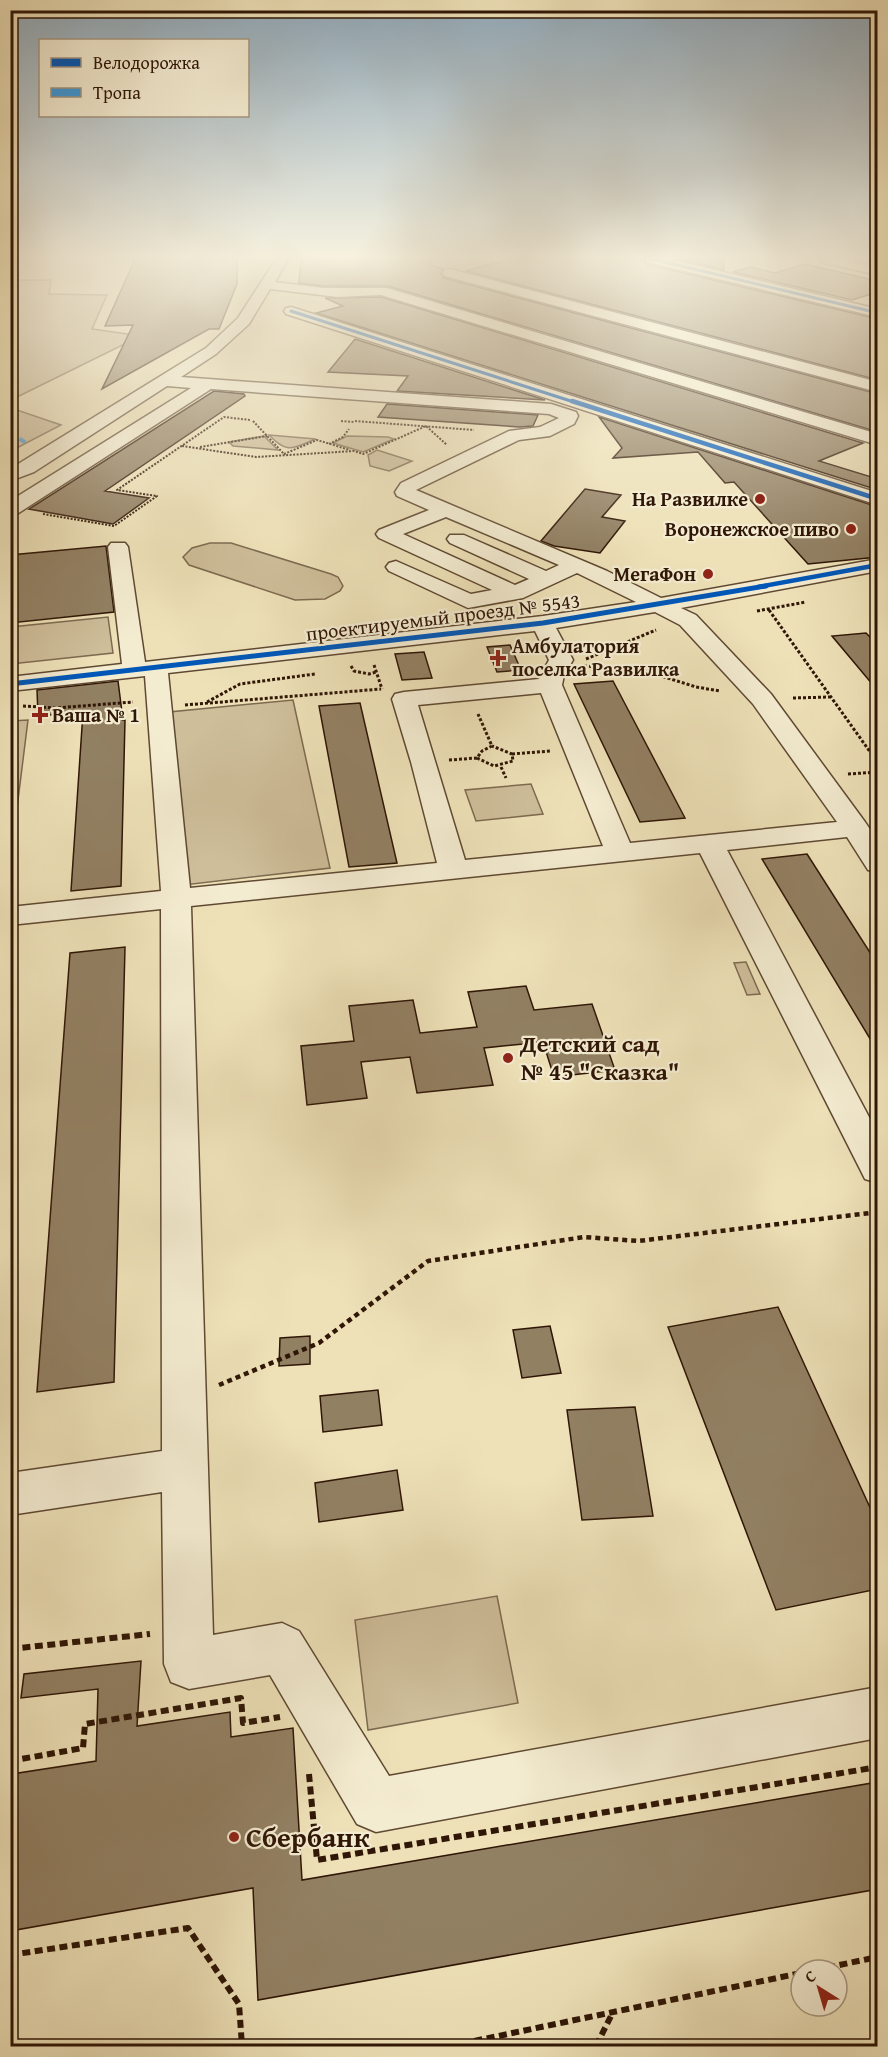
<svg xmlns="http://www.w3.org/2000/svg" width="888" height="2057" font-family="'Gentium Book Plus',serif">
	<style>
		.green { fill: #cebe9a; stroke: #7e6a50; stroke-width: 1.5 }
		.building { fill: #928063; stroke: #2f1606; stroke-width: 1.5 }
		.lines { fill: none; stroke-linecap: round; stroke-linejoin: round }
		.minor-casing { stroke: #5f4932; stroke-width: 3 }
		.path-far3 { stroke: #2f1606; stroke-width: 2; stroke-dasharray: 2 1.5; stroke-linecap: butt }
		.path-far2 { stroke: #2f1606; stroke-width: 3; stroke-dasharray: 3 2; stroke-linecap: butt }
		.path-far1 { stroke: #2f1606; stroke-width: 4.5; stroke-dasharray: 5 4; stroke-linecap: butt }
		.path { stroke: #2f1606; stroke-width: 6; stroke-dasharray: 8 4.5; stroke-linecap: butt }
		.minor { fill: #f4ecd1; fill-rule: evenodd }
		.quiet { stroke: #3d9add; stroke-width: 4; stroke-dasharray: 7 4; stroke-linecap: butt }
		.cycleway-far2-casing { stroke: #f4ecd1; stroke-width: 4.5 }
		.cycleway-far1-casing { stroke: #f4ecd1; stroke-width: 7 }
		.cycleway-casing { stroke: #f4ecd1; stroke-width: 8 }
		.cycleway-far2 { stroke: #0057b8; stroke-width: 3 }
		.cycleway-far1 { stroke: #0057b8; stroke-width: 4.5 }
		.cycleway { stroke: #0057b8; stroke-width: 5 }
		.poi-dot { fill: #8f2418; stroke: #f4ecd1; stroke-width: 2 }
		.labels { text-anchor: middle; stroke-width: 4.5; stroke-linejoin: round; paint-order: stroke }
		.far-poi-label { font-size: 20px; font-weight: bold; fill: #2f1606; stroke: #f4ecd1; text-anchor: end }
		.far-street-label { font-size: 20px; fill: #2f1606; stroke: #f4ecd1 }
		.poi-label { font-size: 24px; font-weight: bold; fill: #2f1606; stroke: #f4ecd1; text-anchor: start }
		.near-poi-label { font-size: 28px; font-weight: bold; fill: #2f1606; stroke: #f4ecd1; text-anchor: start }
	</style>
	<rect width="100%" height="100%" fill="#eee1b8"/>
	<filter id="stains"><feTurbulence type="fractalNoise" baseFrequency=".00333" numOctaves="4"/><feColorMatrix values="0 0 0 0 .2 0 0 0 0 .09 0 0 0 0 .02 0 0 0 .5 -.17"/></filter>
	<radialGradient id="worn" r=".72"><stop offset=".6" stop-color="#630" stop-opacity="0"/><stop offset="1" stop-color="#630" stop-opacity=".3"/></radialGradient>
	<!-- green -->
	<path class="green" d="M 11,280 L 51,280 L 49,294 L 107,295 L 92,329 L 141,336 L 11,400 Z
		M 11,408 L 61,425 L 11,451 Z
		M 269,435 L 316,439 C 293,448 288,455 269,435 Z
		M 264,436 L 278,450 L 233,446 L 229,442 Z
		M 347,436 L 388,437 L 394,439 L 363,452 L 333,443 Z
		M 377,450 L 412,461 L 389,471 L 370,466 L 368,455 Z
		M 210,543 L 231,543 L 331,574 L 338,577 L 343,586 L 340,591 L 325,599 L 295,600 L 189,565 L 183,557 L 192,548 Z
		M 108,617 L 113,653 L 11,664 L 11,627 Z
		M 293,700 L 330,868 L 184,885 L 169,712 Z
		M 28,720 L 11,856 L 11,721 Z
		M 531,784 L 543,814 L 476,821 L 465,790 Z
		M 746,962 L 760,994 L 747,995 L 734,963 Z
		M 497,1596 L 518,1703 L 368,1730 L 355,1620 Z"/>
	<!-- building -->
	<path class="building" d="M 135,259 L 237,259 L 237,284 L 219,329 L 209,329 L 102,389 L 133,325 L 105,326 Z
		M 301,259 L 432,259 L 432,265 L 443,269 L 441,274 L 444,278 L 878,394 L 878,432 L 388,286 L 323,286 L 299,283 Z
		M 509,259 L 644,259 L 646,264 L 878,319 L 878,380 L 466,271 Z
		M 679,259 L 723,259 L 724,270 Z
		M 804,264 L 878,281 L 878,292 L 852,300 L 733,272 L 751,267 L 775,273 Z
		M 381,297 L 863,443 L 819,461 L 878,479 L 878,490 L 316,313 L 343,306 L 325,298 Z
		M 355,339 L 545,400 L 397,391 L 408,376 L 328,372 Z
		M 214,391 L 244,394 L 245,396 L 105,491 L 149,498 L 113,524 L 29,509 Z
		M 387,404 L 538,415 L 533,426 L 520,427 L 378,417 Z
		M 599,417 L 878,507 L 878,557 L 808,564 L 734,482 L 725,483 L 698,452 L 613,458 L 622,448 Z
		M 585,489 L 621,495 L 602,517 L 625,521 L 600,553 L 554,546 L 541,541 Z
		M 106,546 L 114,612 L 10,623 L 10,555 Z
		M 866,633 L 878,645 L 878,691 L 832,636 Z
		M 510,645 L 521,670 L 497,672 L 487,647 Z
		M 424,652 L 432,678 L 402,680 L 395,654 Z
		M 118,681 L 123,720 L 125,720 L 121,886 L 71,891 L 83,712 L 38,716 L 37,690 Z
		M 613,681 L 685,818 L 640,822 L 574,684 Z
		M 360,703 L 397,863 L 349,867 L 319,706 Z
		M 807,854 L 878,965 L 878,1052 L 762,859 Z
		M 125,947 L 114,1382 L 37,1392 L 70,953 Z
		M 526,986 L 534,1010 L 592,1004 L 615,1070 L 554,1077 L 543,1042 L 484,1048 L 493,1085 L 417,1093 L 410,1057 L 361,1062 L 367,1098 L 307,1105 L 301,1046 L 354,1041 L 349,1006 L 413,1000 L 420,1033 L 477,1027 L 468,992 Z
		M 778,1307 L 878,1525 L 878,1589 L 776,1610 L 668,1327 Z
		M 550,1326 L 561,1373 L 522,1378 L 513,1330 Z
		M 310,1336 L 310,1364 L 279,1366 L 280,1338 Z
		M 378,1390 L 382,1425 L 323,1432 L 320,1396 Z
		M 635,1407 L 653,1516 L 582,1520 L 567,1410 Z
		M 397,1470 L 403,1510 L 319,1522 L 315,1483 Z
		M 141,1661 L 137,1726 L 230,1712 L 231,1737 L 293,1728 L 302,1880 L 878,1782 L 878,1889 L 258,2000 L 253,1888 L 10,1931 L 12,1774 L 96,1761 L 98,1689 L 21,1698 L 24,1674 Z"/>
	<g class="lines">
		<!-- minor casing -->
		<g class="minor-casing">
			<path id="minor" d="M 276,259 L 288,259 L 275,282 L 323,288 L 387,288 L 878,434 L 878,445 L 381,295 L 338,297 L 270,289 L 249,324 L 216,354 L 181,377 L 551,404 L 576,412 L 578,416 L 574,424 L 550,436 L 519,440 L 416,490 L 607,571 L 661,598 L 878,559 L 878,571 L 681,608 L 696,615 L 771,694 L 865,822 L 878,841 L 878,872 L 868,870 L 847,837 L 727,850 L 878,1134 L 878,1183 L 865,1179 L 860,1169 L 700,853 L 191,906 L 213,1635 L 282,1623 L 299,1631 L 389,1776 L 878,1687 L 878,1738 L 376,1832 L 357,1824 L 270,1675 L 189,1689 L 171,1682 L 164,1664 L 162,1492 L 10,1515 L 10,1473 L 162,1451 L 161,909 L 10,925 L 10,907 L 161,891 L 145,676 L 10,691 L 10,677 L 122,664 L 108,547 L 111,543 L 125,543 L 128,547 L 145,662 L 543,616 L 636,602 L 577,573 L 523,598 L 468,608 L 389,571 L 386,567 L 389,563 L 396,561 L 471,594 L 492,590 L 379,538 L 376,534 L 379,530 L 429,510 L 397,496 L 395,492 L 401,483 L 509,431 L 540,427 L 559,418 L 549,414 L 211,389 L 17,514 L 10,516 L 10,501 L 191,388 L 167,386 L 34,472 L 10,481 L 10,469 L 206,348 L 238,318 ZM 446,517 L 559,565 L 546,571 L 464,535 L 450,535 L 447,539 L 450,543 L 529,579 L 515,585 L 403,534 ZM 655,612 L 680,625 L 753,704 L 837,822 L 630,843 L 562,685 L 564,675 L 573,660 L 556,628 ZM 535,631 L 549,660 L 539,679 L 404,692 L 395,694 L 392,699 L 411,762 L 437,863 L 190,888 L 168,673 ZM 541,693 L 603,846 L 465,860 L 418,705 Z
				M 646,259 L 669,259 L 878,309 L 878,317 L 647,262 Z
				M 820,259 L 843,259 L 878,267 L 878,275 L 821,262 Z
				M 450,269 L 878,382 L 878,392 L 445,276 L 443,273 L 445,270 Z
				M 291,307 L 878,493 L 878,505 L 286,314 L 284,311 L 286,308 Z"/>
		</g>
		<!-- path-far3 -->
		<path class="path-far3" d="M 253,421 L 284,454
			M 341,421 L 354,422
			M 355,421 L 474,430
			M 329,444 L 343,437 L 349,429
			M 182,446 L 256,457 L 354,451 L 363,454 L 426,426 L 447,445
			M 200,447 L 267,436
			M 284,454 L 317,440 L 350,450
			M 43,514 L 114,526 L 157,496 L 117,490 L 224,417 L 250,420"/>
		<!-- path-far2 -->
		<path class="path-far2" d="M 769,610 L 878,763
			M 757,611 L 806,602
			M 586,659 L 656,630
			M 374,665 L 382,689
			M 351,666 L 354,671 L 369,674 L 376,672
			M 584,666 L 639,669 L 696,687 L 720,691
			M 793,698 L 830,697
			M 207,702 L 240,684 L 315,674
			M 185,705 L 381,689
			M 23,706 L 56,708 L 133,702
			M 512,754 L 550,751
			M 477,758 L 494,766 L 513,761 L 512,754 L 492,746
			M 449,760 L 477,758 L 482,751 L 492,746 L 478,714
			M 501,767 L 506,778
			M 848,774 L 878,772"/>
		<!-- path-far1 -->
		<path class="path-far1" d="M 219,1385 L 319,1343 L 428,1261 L 584,1237 L 638,1241 L 878,1212"/>
		<!-- path -->
		<path class="path" d="M 10,1649 L 150,1634
			M 10,1761 L 83,1748 L 85,1724 L 241,1698 L 243,1723 L 280,1717
			M 309,1774 L 317,1860 L 878,1767
			M 10,1955 L 188,1928 L 239,2004 L 242,2046
			M 815,1970 L 878,1957
			M 450,2046 L 801,1973
			M 596,2046 L 612,2014"/>
		<!-- minor -->
		<use href="#minor" class="minor"/>
		<!-- quiet -->
		<path class="quiet" d="M 10,433 L 28,444"/>
		<!-- cycleway-far2 casing -->
		<g class="cycleway-far2-casing">
			<path id="cycleway-far2" d="M 652,259 L 878,313
				M 291,311 L 577,403"/>
		</g>
		<!-- cycleway-far1 casing -->
		<g class="cycleway-far1-casing">
			<path id="cycleway-far1" d="M 572,401 L 878,499
				M 758,587 L 878,565"/>
		</g>
		<!-- cycleway casing -->
		<g class="cycleway-casing">
			<path id="cycleway" d="M 10,684 L 543,623 L 766,586"/>
		</g>
		<!-- cycleway-far2 -->
		<use href="#cycleway-far2" class="cycleway-far2"/>
		<!-- cycleway-far1 -->
		<use href="#cycleway-far1" class="cycleway-far1"/>
		<!-- cycleway -->
		<use href="#cycleway" class="cycleway"/>
	</g>
	<!-- sky -->
	<linearGradient id="sky" x2="0" y2="1"><stop stop-color="#90aabc"/><stop offset="0.47" stop-color="#f7f2df"/><stop offset="1" stop-color="#f7f2df" stop-opacity="0"/></linearGradient>
	<rect width="888" height="547" fill="url(#sky)"/>
	<!-- markers -->
	<g class="poi-dot">
		<circle cx="760" cy="499" r="6"/>
		<circle cx="851" cy="529" r="6"/>
		<circle cx="708" cy="574" r="6"/>
		<path d="M495 649h6v6h6v6h-6v6h-6v-6h-6v-6h6z"/>
		<path d="M37 706h6v6h6v6h-6v6h-6v-6h-6v-6h6z"/>
		<circle cx="508" cy="1058" r="6"/>
		<circle cx="234" cy="1837" r="6"/>
	</g>
	<g class="labels">
		<!-- far-poi labels -->
		<g class="far-poi-label">
			<text x="748" y="506">На Развилке</text>
			<text x="839" y="536">Воронежское пиво</text>
			<text x="696" y="581">МегаФон</text>
			<text x="512" y="653" text-anchor="start">Амбулатория<tspan x="512" dy="23">поселка Развилка</tspan></text>
			<text x="52" y="722" text-anchor="start">Ваша № 1</text>
		</g>
		<!-- far-street labels -->
		<g class="far-street-label">
			<text transform="translate(443 617) rotate(-7)" y="7">проектируемый проезд № 5543</text>
		</g>
		<!-- poi labels -->
		<g class="poi-label">
			<text x="520" y="1052">Детский сад<tspan x="520" dy="28">№ 45 "Сказка"</tspan></text>
		</g>
		<!-- near-poi labels -->
		<g class="near-poi-label">
			<text x="246" y="1847">Сбербанк</text>
		</g>
	</g>
	<!-- margin -->
	<rect width="888" height="2057" fill="none" stroke="#eee1b8" stroke-width="36"/>
	<rect x="12" y="12" width="864" height="2033" fill="none" stroke="#2f1606" stroke-width="3"/>
	<rect x="18" y="18" width="852" height="2021" fill="none" stroke="#2f1606" stroke-width="1.5"/>
	<!-- legend -->
	<rect x="39" y="39" width="210" height="78" fill="#f4ecd1" stroke="#a59680" stroke-width="1.5"/>
	<rect x="51" y="58" width="30" height="9" fill="#0057b8" stroke="#a59680" stroke-width="1.5"/>
	<text x="93" y="69" font-size="18" fill="#2f1606">Велодорожка</text>
	<rect x="51" y="88" width="30" height="9" fill="#3d9add" stroke="#a59680" stroke-width="1.5"/>
	<text x="93" y="99" font-size="18" fill="#2f1606">Тропа</text>
	<!-- north arrow -->
	<g transform="translate(819 1988) rotate(323)"><circle r="28" fill="#f4ecd1" stroke="#a59680" stroke-width="1.5"/>
	<path d="M0-4.5L10 22L0 15L-10 22Z" fill="#8f2418"/>
	<text y="-9" font-size="16" font-weight="bold" text-anchor="middle" fill="#2f1606">С</text>
	</g>
	<rect width="100%" height="100%" filter="url(#stains)"/>
	<rect width="100%" height="100%" fill="url(#worn)"/>
</svg>
